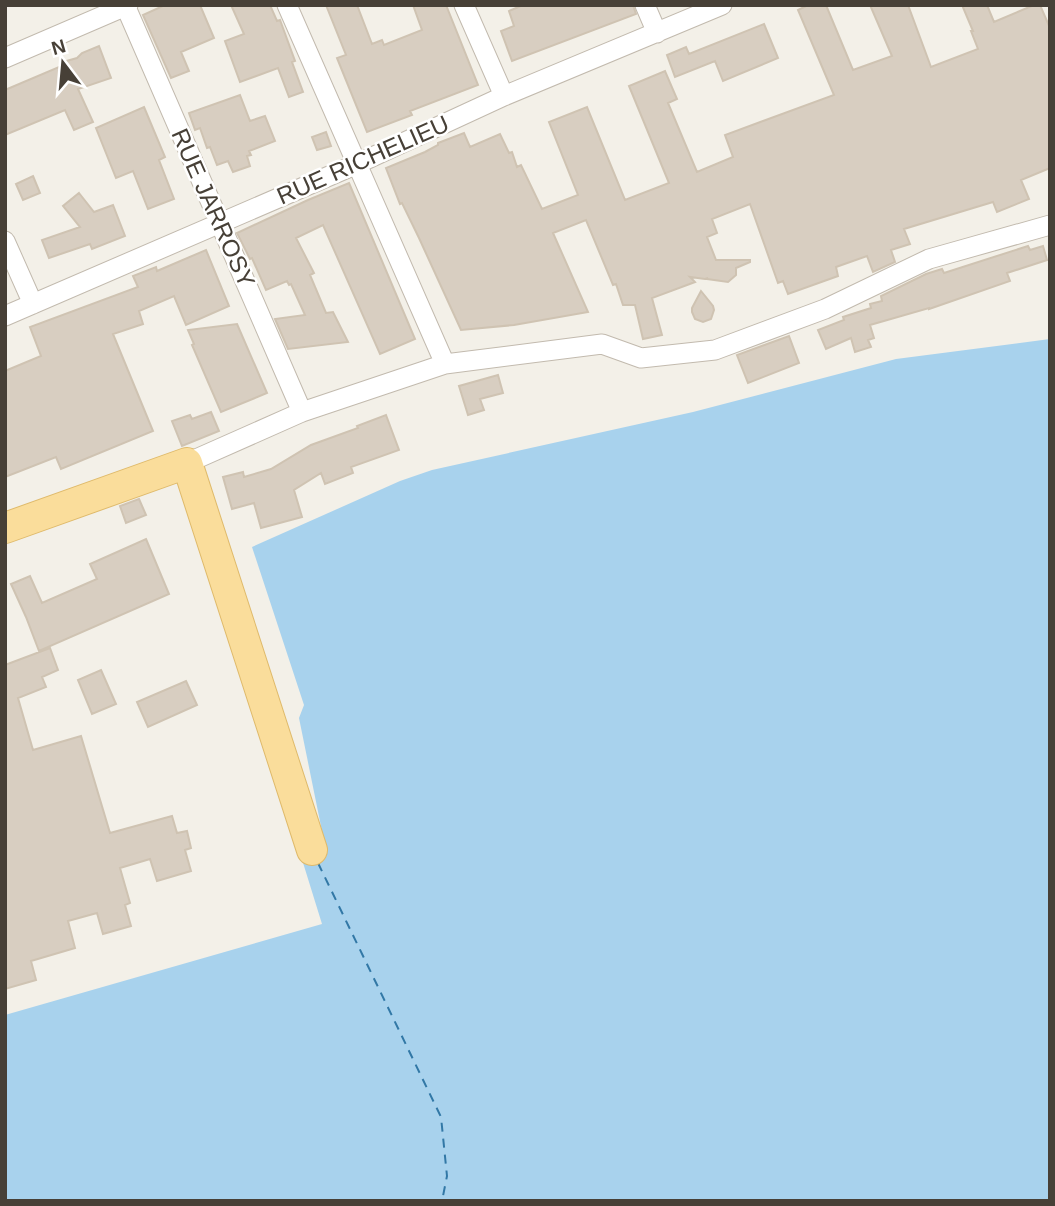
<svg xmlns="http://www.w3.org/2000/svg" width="1055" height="1206" font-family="Helvetica,sans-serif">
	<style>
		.water { fill: #a8d2ed }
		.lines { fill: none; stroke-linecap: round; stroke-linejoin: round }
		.ferry { stroke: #3278a6; stroke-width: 2; stroke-dasharray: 9 7; stroke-linecap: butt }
		.building { fill: #d8cec1; stroke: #cfc3b2; stroke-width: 2 }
		.minor-casing { stroke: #c2baae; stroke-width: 21 }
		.primary-casing { stroke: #dfba6b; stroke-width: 32 }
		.minor { stroke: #fff; stroke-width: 19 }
		.primary { stroke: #fadd9b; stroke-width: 30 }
		.labels { text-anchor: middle; stroke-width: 5; stroke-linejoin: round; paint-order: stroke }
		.street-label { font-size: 24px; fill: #474037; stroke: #fff }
	</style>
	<rect width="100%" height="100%" fill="#f3f0e8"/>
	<!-- water -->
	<path class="water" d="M 1050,339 L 1050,1201 L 5,1201 L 5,1015 L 322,924 L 300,853 L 325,846 L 299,718 L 304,705 L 252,547 L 400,481 L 432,470 L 693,412 L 896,359 Z"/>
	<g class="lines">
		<!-- ferry -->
		<path class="ferry" d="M 318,863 L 441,1117 L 447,1176 L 442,1201"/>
	</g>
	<!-- building -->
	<path class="building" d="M 165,5 L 200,5 L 214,38 L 181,52 L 189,71 L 171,78 L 143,15 Z
		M 231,5 L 270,5 L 277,21 L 280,20 L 295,61 L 292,62 L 303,92 L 289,97 L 278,68 L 240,82 L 225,41 L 244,34 Z
		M 326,5 L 357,5 L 372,44 L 382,40 L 384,45 L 422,30 L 413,5 L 446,5 L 478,85 L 410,111 L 412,115 L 367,132 L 337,58 L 346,55 Z
		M 523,5 L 633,5 L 636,14 L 512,61 L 501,31 L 514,26 L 509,11 Z
		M 808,5 L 826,5 L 853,70 L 892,56 L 870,5 L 908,5 L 931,67 L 978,49 L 971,31 L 973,31 L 962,5 L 987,5 L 994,22 L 1034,5 L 1040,5 L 1050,28 L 1050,168 L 1021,180 L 1029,199 L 997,212 L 993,202 L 904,229 L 910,244 L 891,250 L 895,262 L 873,272 L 867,256 L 836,267 L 838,276 L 788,294 L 783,281 L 778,283 L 750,204 L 712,219 L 717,233 L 707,237 L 716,260 L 750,260 L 750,262 L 736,268 L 736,275 L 728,282 L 707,279 L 708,278 L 705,279 L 690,277 L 695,282 L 652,298 L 662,335 L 643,339 L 635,305 L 623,305 L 616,284 L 613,285 L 586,220 L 553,233 L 588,312 L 514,325 L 461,330 L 419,238 L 402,203 L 400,204 L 386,168 L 425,152 L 438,145 L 438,143 L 464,133 L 470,147 L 500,134 L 509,153 L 512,152 L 517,167 L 521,165 L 542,209 L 578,195 L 549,122 L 587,107 L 625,200 L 669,183 L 629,86 L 665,71 L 677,99 L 668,103 L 697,172 L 733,157 L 725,135 L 834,95 L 798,10 Z
		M 764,24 L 778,58 L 723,81 L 715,61 L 675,77 L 667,55 L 686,47 L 689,54 Z
		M 99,46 L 111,78 L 78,89 L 93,122 L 74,130 L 65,110 L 5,135 L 5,90 L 64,65 L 63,62 L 77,58 L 82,53 Z
		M 240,95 L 250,121 L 265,116 L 275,141 L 249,151 L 251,155 L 247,156 L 250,166 L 233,172 L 228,161 L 217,165 L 210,147 L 207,148 L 200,128 L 195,130 L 189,113 Z
		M 144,107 L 165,157 L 159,160 L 174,199 L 148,209 L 133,171 L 116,178 L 96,128 Z
		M 326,132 L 331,146 L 317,150 L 312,137 Z
		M 33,176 L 40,193 L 23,200 L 16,184 Z
		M 349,183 L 415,339 L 380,354 L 323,225 L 296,238 L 314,273 L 310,275 L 326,313 L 333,312 L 348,342 L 288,349 L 275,319 L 305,315 L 291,284 L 289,285 L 287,281 L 266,290 L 252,258 L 250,259 L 237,233 L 308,200 Z
		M 79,193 L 94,212 L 113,205 L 125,236 L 92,249 L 90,244 L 49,258 L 42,240 L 80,227 L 63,206 Z
		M 1028,246 L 1030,250 L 1043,246 L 1047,260 L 1007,273 L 1010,281 L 929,309 L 929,308 L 870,325 L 874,338 L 868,340 L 871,347 L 855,352 L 851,338 L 826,349 L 818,330 L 844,320 L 843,317 L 871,308 L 870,304 L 882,301 L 881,296 L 926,274 L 942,269 L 944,273 Z
		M 206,250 L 229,306 L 186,325 L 174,296 L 139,311 L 143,324 L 113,334 L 153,431 L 61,469 L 56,457 L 5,477 L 5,371 L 41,356 L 30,327 L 138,287 L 133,276 L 156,267 L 157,271 Z
		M 701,291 L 713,306 L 714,310 L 711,319 L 703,322 L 695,319 L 692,312 L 692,308 Z
		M 237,324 L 267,393 L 221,412 L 192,345 L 194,344 L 188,330 Z
		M 789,336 L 799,363 L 748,383 L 737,355 Z
		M 498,375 L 503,393 L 480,399 L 484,410 L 468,415 L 459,386 Z
		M 211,412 L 219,431 L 182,446 L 172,421 L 190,415 L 192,419 Z
		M 386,415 L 399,450 L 351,467 L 353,473 L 325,484 L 321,473 L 294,490 L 302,517 L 261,528 L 254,503 L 232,509 L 223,477 L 243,472 L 244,477 L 271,469 L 311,445 L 358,428 L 357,426 Z
		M 139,499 L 146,515 L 126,523 L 120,506 Z
		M 146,539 L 169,594 L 39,651 L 26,617 L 11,584 L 30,576 L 42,603 L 97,579 L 90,564 Z
		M 50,648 L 58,670 L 42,677 L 46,687 L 18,698 L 33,750 L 81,736 L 110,833 L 172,816 L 177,833 L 187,831 L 191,848 L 185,850 L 191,871 L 157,881 L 150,859 L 120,868 L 130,903 L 125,905 L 131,926 L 103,934 L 97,913 L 68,921 L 75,948 L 31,961 L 36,980 L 5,989 L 5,665 Z
		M 101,670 L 116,704 L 92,714 L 78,680 Z
		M 186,681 L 197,705 L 148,727 L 137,702 Z"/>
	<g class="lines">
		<!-- minor casing -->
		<g class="minor-casing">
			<path id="minor" d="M 125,5 L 302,412
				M 287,5 L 445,364
				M 464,5 L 504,96
				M 645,5 L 657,33
				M 5,58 L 128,5
				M 5,241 L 33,304
				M 5,316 L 357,164 L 504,96 L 722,5
				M 187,463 L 302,412 L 445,364 L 602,344 L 641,358 L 715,350 L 825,309 L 929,259 L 1050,225"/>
		</g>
		<!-- primary casing -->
		<g class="primary-casing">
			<path id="primary" d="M 5,528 L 187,463 L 312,850"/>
		</g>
		<!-- minor -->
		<use href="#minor" class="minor"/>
		<!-- primary -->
		<use href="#primary" class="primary"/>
	</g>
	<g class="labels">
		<!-- street labels -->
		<g class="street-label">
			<text transform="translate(363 160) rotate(-24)" y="8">RUE RICHELIEU</text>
			<text transform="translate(213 208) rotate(66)" y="8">RUE JARROSY</text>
		</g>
	</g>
	<!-- border -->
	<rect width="1055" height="1206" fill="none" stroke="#474037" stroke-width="14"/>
	<!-- north arrow -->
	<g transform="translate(63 63) rotate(344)" stroke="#ffffff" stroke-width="5" paint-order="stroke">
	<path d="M0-5L12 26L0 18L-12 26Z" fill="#474037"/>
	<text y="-10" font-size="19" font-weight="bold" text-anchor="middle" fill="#474037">N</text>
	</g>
</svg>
